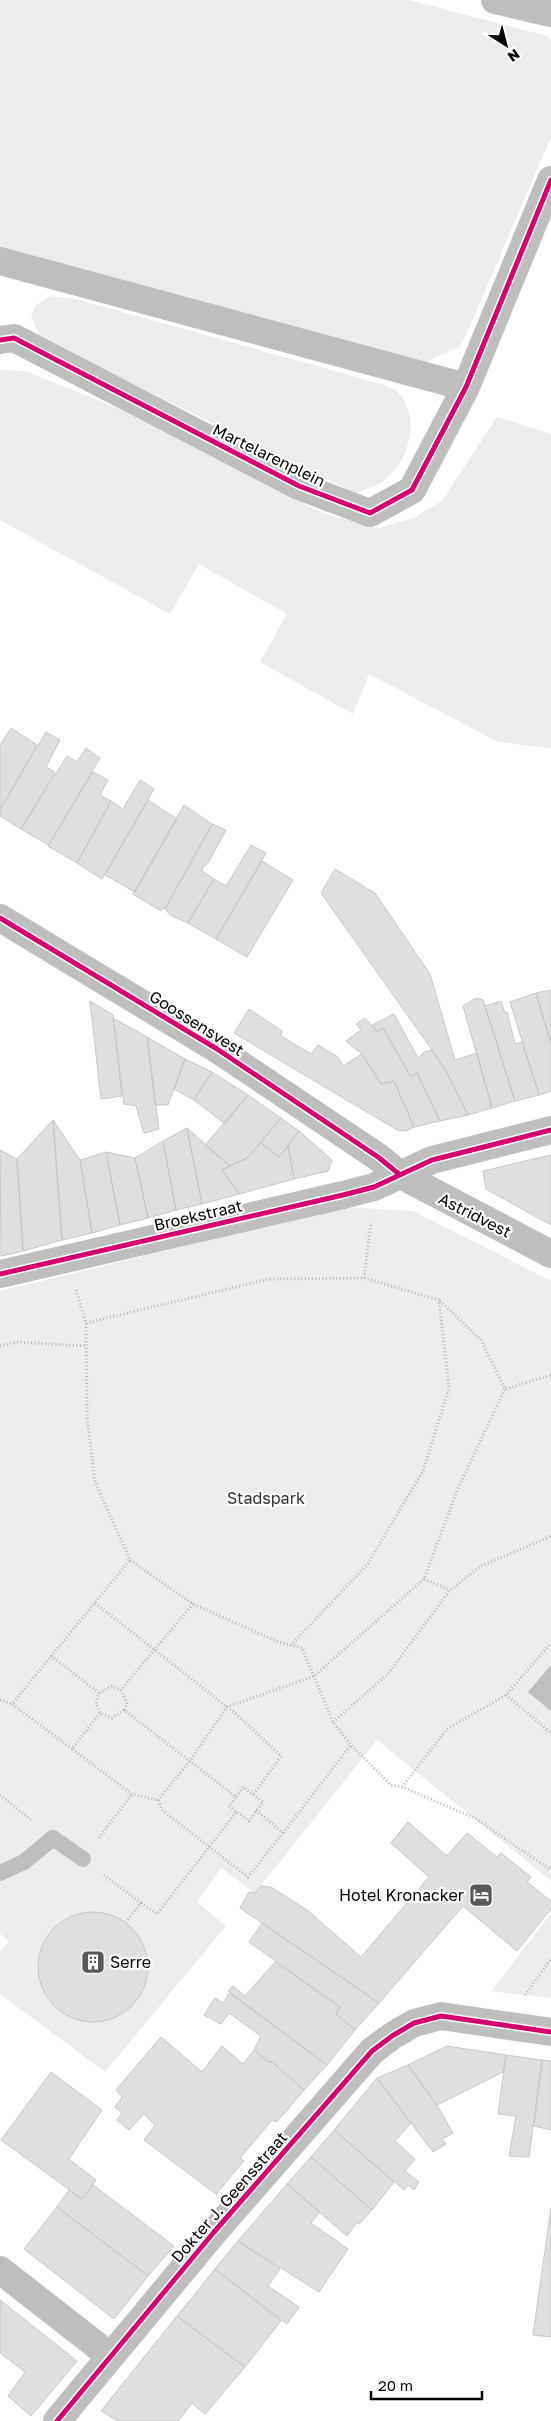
<svg xmlns="http://www.w3.org/2000/svg" width="551" height="2421" font-family="'Golos Text',sans-serif">
	<style>
		.green { fill: #ececec }
		.water { fill: #bfbfbf }
		.building { fill: #dfdfdf; stroke: #c7c7c7 }
		.lines { fill: none; stroke-linecap: round; stroke-linejoin: round }
		.path { stroke: #b9b9b9; stroke-width: 3; stroke-dasharray: 1 2.5; stroke-linecap: butt }
		.service { stroke: #bebebe; stroke-width: 16 }
		.minor { stroke: #bebebe; stroke-width: 28 }
		.tertiary { stroke: #bebebe; stroke-width: 28 }
		.cycleway-casing { stroke: #fff; stroke-width: 8 }
		.cycleway { stroke: #d6006c; stroke-width: 5 }
		.labels { text-anchor: middle; stroke-width: 4.5; stroke-linejoin: round; paint-order: stroke }
		.street-label { font-size: 16px; fill: #000; stroke: #fff }
		.park-label { font-size: 16px; fill: #333; stroke: #fff }
		.poi-label { font-size: 16px; fill: #000; stroke: #fff; text-anchor: end }
	</style>
	<rect width="100%" height="100%" fill="#fff"/>
	<!-- green -->
	<path class="green" d="M 0,0 L 409,0 L 547,36 L 551,40 L 551,137 L 467,333 L 459,347 L 425,362 L 0,249 Z
		M 50,296 L 76,299 L 385,385 C 390,388 398,391 401,396 C 422,425 406,468 377,485 C 371,488 362,490 355,493 L 41,339 L 31,316 L 36,305 Z
		M 0,370 L 25,371 L 118,408 L 325,514 L 379,528 L 413,518 L 442,501 L 497,417 L 551,434 L 551,748 L 498,742 L 369,674 L 353,714 L 260,662 L 287,614 L 199,564 L 170,614 L 0,520 Z
		M 345,1207 L 413,1211 L 551,1281 L 551,1881 L 377,1740 L 255,1893 L 221,1868 L 197,1902 L 226,1926 L 105,2072 L 0,1994 L 0,1952 L 9,1941 L 0,1934 L 0,1291 Z
		M 551,1913 L 551,1998 L 492,1991 Z"/>
	<!-- water -->
	<path class="water" d="M 551,1665 L 551,1711 L 528,1692 Z"/>
	<!-- building -->
	<path class="building" d="M 11,728 L 37,745 L 0,810 L 0,745 Z
		M 46,732 L 60,740 L 46,767 L 55,772 L 21,829 L 0,816 L 0,810 Z
		M 86,748 L 100,758 L 49,845 L 21,829 L 67,756 L 77,762 Z
		M 93,772 L 108,780 L 100,795 L 111,801 L 77,863 L 48,846 Z
		M 140,780 L 154,789 L 102,879 L 77,863 L 111,801 L 123,809 Z
		M 148,800 L 177,819 L 135,892 L 105,875 Z
		M 184,805 L 212,824 L 165,909 L 163,908 L 161,911 L 133,894 Z
		M 212,824 L 226,830 L 208,863 L 203,867 L 202,871 L 214,879 L 188,923 L 170,915 L 165,909 Z
		M 251,845 L 266,853 L 216,939 L 188,923 L 214,879 L 226,886 Z
		M 262,861 L 293,880 L 247,957 L 216,939 Z
		M 335,869 L 375,893 L 430,974 L 455,1060 L 477,1053 L 492,1108 L 468,1115 L 447,1073 L 432,1050 L 321,893 Z
		M 551,990 L 551,1044 L 536,993 Z
		M 536,993 L 551,1044 L 551,1091 L 539,1095 L 510,1002 Z
		M 476,998 L 483,1000 L 485,1006 L 515,1101 L 492,1108 L 463,1006 Z
		M 90,1001 L 113,1015 L 122,1096 L 101,1099 Z
		M 501,1001 L 505,1013 L 507,1012 L 515,1044 L 522,1042 L 539,1095 L 515,1101 L 485,1006 Z
		M 249,1009 L 282,1031 L 281,1036 L 311,1054 L 318,1045 L 338,1057 L 343,1066 L 362,1054 L 381,1084 L 394,1081 L 414,1127 L 406,1131 L 397,1130 L 234,1033 Z
		M 394,1014 L 418,1058 L 424,1052 L 432,1050 L 447,1073 L 468,1115 L 440,1121 L 417,1073 L 411,1077 L 383,1028 L 377,1032 L 372,1025 Z
		M 113,1018 L 147,1037 L 159,1129 L 144,1133 L 136,1106 L 124,1104 Z
		M 365,1018 L 377,1032 L 383,1028 L 411,1077 L 417,1073 L 440,1121 L 414,1127 L 394,1081 L 381,1084 L 362,1054 L 346,1041 L 361,1030 L 356,1024 Z
		M 147,1037 L 185,1059 L 168,1105 L 155,1105 Z
		M 185,1059 L 212,1072 L 194,1100 L 174,1089 Z
		M 212,1072 L 248,1095 L 225,1124 L 194,1100 Z
		M 248,1095 L 281,1118 L 247,1158 L 230,1166 L 205,1145 Z
		M 281,1118 L 299,1131 L 279,1157 L 261,1143 Z
		M 53,1120 L 62,1240 L 23,1251 L 17,1159 Z
		M 53,1120 L 80,1160 L 92,1233 L 62,1240 Z
		M 187,1128 L 202,1204 L 176,1210 L 163,1141 Z
		M 187,1128 L 230,1166 L 222,1170 L 239,1194 L 202,1204 Z
		M 299,1131 L 332,1160 L 328,1171 L 294,1179 L 288,1146 Z
		M 163,1141 L 176,1210 L 148,1218 L 135,1158 Z
		M 261,1143 L 279,1157 L 288,1146 L 294,1179 L 239,1194 L 222,1170 L 247,1158 Z
		M 0,1150 L 17,1159 L 23,1251 L 1,1256 Z
		M 106,1152 L 120,1225 L 92,1233 L 80,1160 Z
		M 106,1152 L 135,1158 L 148,1218 L 120,1225 Z
		M 551,1155 L 551,1225 L 486,1189 L 483,1171 Z
		M 408,1822 L 447,1856 L 467,1833 L 497,1857 L 501,1853 L 531,1877 L 527,1882 L 551,1901 L 551,1909 L 517,1951 L 463,1906 L 379,2003 L 240,1908 L 249,1892 L 255,1893 L 261,1886 L 271,1887 L 307,1910 L 361,1957 L 429,1877 L 391,1843 Z
		M38 1967a55 55 0 1 1 110 0a55 55 0 1 1-110 0Z
		M 262,1923 L 379,2003 L 355,2030 L 336,2014 L 340,2007 L 249,1942 Z
		M 275,1962 L 340,2007 L 336,2014 L 355,2030 L 327,2065 L 228,1991 L 233,1986 L 245,1996 Z
		M 229,1993 L 327,2065 L 304,2090 L 272,2062 L 269,2062 L 254,2050 L 261,2036 L 229,2013 L 221,2024 L 204,2015 L 215,1998 L 223,2003 Z
		M 161,2037 L 202,2072 L 222,2046 L 243,2064 L 254,2050 L 269,2062 L 272,2062 L 304,2090 L 277,2122 L 272,2120 L 240,2158 L 244,2161 L 216,2194 L 144,2140 L 155,2125 L 144,2114 L 129,2130 L 117,2120 L 122,2113 L 115,2107 L 122,2097 L 116,2090 Z
		M 447,2046 L 506,2055 L 503,2072 L 437,2105 L 408,2065 Z
		M 506,2055 L 542,2060 L 529,2157 L 509,2156 L 516,2116 L 498,2114 Z
		M 542,2060 L 551,2061 L 551,2130 L 534,2126 Z
		M 408,2065 L 437,2105 L 453,2133 L 442,2139 L 446,2144 L 433,2152 L 377,2078 Z
		M 51,2072 L 102,2110 L 69,2159 L 96,2180 L 82,2199 L 1,2140 Z
		M 377,2078 L 411,2123 L 395,2141 L 415,2159 L 405,2171 L 419,2182 L 414,2190 L 408,2185 L 404,2190 L 334,2130 Z
		M 334,2130 L 394,2182 L 372,2210 L 311,2157 Z
		M 311,2157 L 372,2210 L 359,2224 L 357,2222 L 347,2236 L 287,2184 Z
		M 287,2184 L 320,2212 L 311,2223 L 348,2249 L 319,2292 L 238,2241 Z
		M 93,2185 L 174,2246 L 148,2276 L 57,2207 L 69,2190 L 82,2199 Z
		M 57,2207 L 148,2276 L 114,2319 L 24,2249 Z
		M 551,2208 L 551,2337 L 533,2335 Z
		M 238,2241 L 280,2269 L 268,2286 L 299,2307 L 287,2324 L 215,2269 Z
		M 215,2269 L 281,2321 L 245,2367 L 177,2316 Z
		M 0,2300 L 77,2361 L 31,2416 L 8,2396 L 25,2372 L 0,2353 Z
		M 177,2316 L 245,2367 L 205,2414 L 192,2403 L 178,2421 L 118,2421 L 101,2411 Z"/>
	<g class="lines">
		<!-- path -->
		<path class="path" d="M 364,1278 L 371,1222
			M 76,1290 L 86,1323 L 87,1417 L 95,1482 L 130,1560 L 193,1604 L 278,1642 L 302,1648 L 333,1722 L 351,1745 L 391,1785 L 402,1787 L 475,1818 L 551,1870
			M 440,1301 L 481,1340 L 505,1389 L 551,1375
			M 86,1323 L 269,1279 L 364,1278 L 439,1300 L 449,1388 L 423,1471 L 367,1565 L 291,1645
			M 0,1346 L 17,1342 L 85,1346
			M 424,1579 L 450,1590
			M 95,1603 L 236,1714 L 281,1756 L 253,1795
			M 193,1604 L 121,1690 L 127,1703 L 124,1710 L 236,1797 L 243,1787 L 263,1802 L 249,1821 L 229,1806 L 236,1797
			M 51,1656 L 99,1693 L 96,1704 L 100,1713
			M 99,1693 L 112,1686 L 121,1690
			M 506,1695 L 551,1733
			M 0,1700 L 12,1704
			M 124,1710 L 112,1718 L 100,1713 L 72,1749 L 132,1794 L 158,1800 L 162,1810 L 248,1877 L 283,1833 L 256,1810
			M 333,1722 L 388,1674 L 450,1590 L 481,1566 L 551,1536
			M 72,1749 L 12,1704 L 130,1560
			M 402,1787 L 447,1729 L 506,1695 L 551,1643
			M 0,1795 L 31,1820
			M 158,1800 L 190,1761 L 227,1707 L 314,1676 L 424,1579 L 458,1488 L 505,1389
			M 283,1833 L 351,1745
			M 99,1838 L 132,1794
			M 104,1875 L 141,1903 L 126,1922
			M 141,1903 L 157,1914 L 237,1811
			M 525,1995 L 551,1959"/>
		<!-- service -->
		<path class="service" d="M 0,1873 L 24,1862 L 53,1838 L 83,1859"/>
		<!-- minor -->
		<path class="minor" d="M 495,0 L 551,13
			M 0,261 L 466,387
			M 0,340 L 14,338 L 299,486 L 370,513 L 412,490 L 466,387 L 551,180
			M 0,1274 L 343,1195 L 374,1187 L 432,1160 L 551,1130
			M 0,2270 L 109,2355
			M 57,2421 L 214,2232 L 372,2051 L 392,2036 L 414,2023 L 441,2016 L 551,2032"/>
		<!-- tertiary -->
		<path class="tertiary" d="M 0,918 L 217,1049 L 378,1157 L 399,1174 L 551,1254"/>
		<!-- cycleway casing -->
		<g class="cycleway-casing">
			<path id="cycleway" d="M 0,340 L 14,338 L 299,486 L 370,513 L 412,490 L 466,387 L 551,180
				M 0,918 L 217,1049 L 378,1157 L 399,1174
				M 0,1274 L 343,1195 L 374,1187 L 432,1160 L 551,1130
				M 57,2421 L 214,2232 L 372,2051 L 392,2036 L 414,2023 L 441,2016 L 551,2032"/>
		</g>
		<!-- cycleway -->
		<use href="#cycleway" class="cycleway"/>
	</g>
	<!-- icons -->
	<defs>
		<g id="hotel-square" transform="scale(1.25)"><rect x="-9" y="-9" width="18" height="18" rx="4" fill="#595959" stroke="#fff"/><path d="M-6-4.5h1.5V1H6V5H4.5V3h-9V5H-6ZM-4 0a1.8 1.8 0 1 1 3.6 0ZM.5 0V-2.5h3Q6-2.5 6 0Z" fill="#fff"/></g>
		<g id="building-square" transform="scale(1.25)"><rect x="-9" y="-9" width="18" height="18" rx="4" fill="#595959" stroke="#fff"/><path d="M-4-6H4V6H1V3H-1V6H-4ZM-2.5-4.3h1.7v1.8h-1.7ZM.8-4.3h1.7v1.8H.8ZM-2.5-1h1.7V.8h-1.7ZM.8-1h1.7V.8H.8Z" fill="#fff"/></g>
	</defs>
	<g fill-rule="evenodd">
		<use href="#hotel-square" x="481" y="1895"/>
		<use href="#building-square" x="93" y="1962"/>
	</g>
	<g class="labels">
		<!-- street labels -->
		<g class="street-label">
			<text transform="translate(269 455) rotate(26)" y="6">Martelarenplein</text>
			<text transform="translate(197 1023) rotate(32)" y="6">Goossensvest</text>
			<text transform="translate(198 1215) rotate(-13)" y="6">Broekstraat</text>
			<text transform="translate(475 1215) rotate(27)" y="6">Astridvest</text>
			<text transform="translate(229 2197) rotate(-49)" y="6">Dokter J. Geensstraat</text>
		</g>
		<!-- park labels -->
		<g class="park-label">
			<text x="266" y="1504">Stadspark</text>
		</g>
		<!-- poi labels -->
		<g class="poi-label">
			<text x="464" y="1901">Hotel Kronacker</text>
			<text x="110" y="1968" text-anchor="start">Serre</text>
		</g>
	</g>
	<!-- north arrow -->
	<g transform="translate(506 45) rotate(144)" stroke="#ffffff" stroke-width="4" paint-order="stroke">
	<path d="M0-4L9 19L0 12L-9 19Z" fill="#000000"/>
	<text y="-8" font-size="14" font-weight="bold" text-anchor="middle" fill="#000000">N</text>
	</g>
	<!-- scale -->
	<path d="M371 2391v8h111v-8" fill="none" stroke="#000000" stroke-width="2.5"/>
	<text x="378" y="2391" font-size="15" fill="#000000" stroke="#ffffff" stroke-width="4" paint-order="stroke">20 m</text>
</svg>
